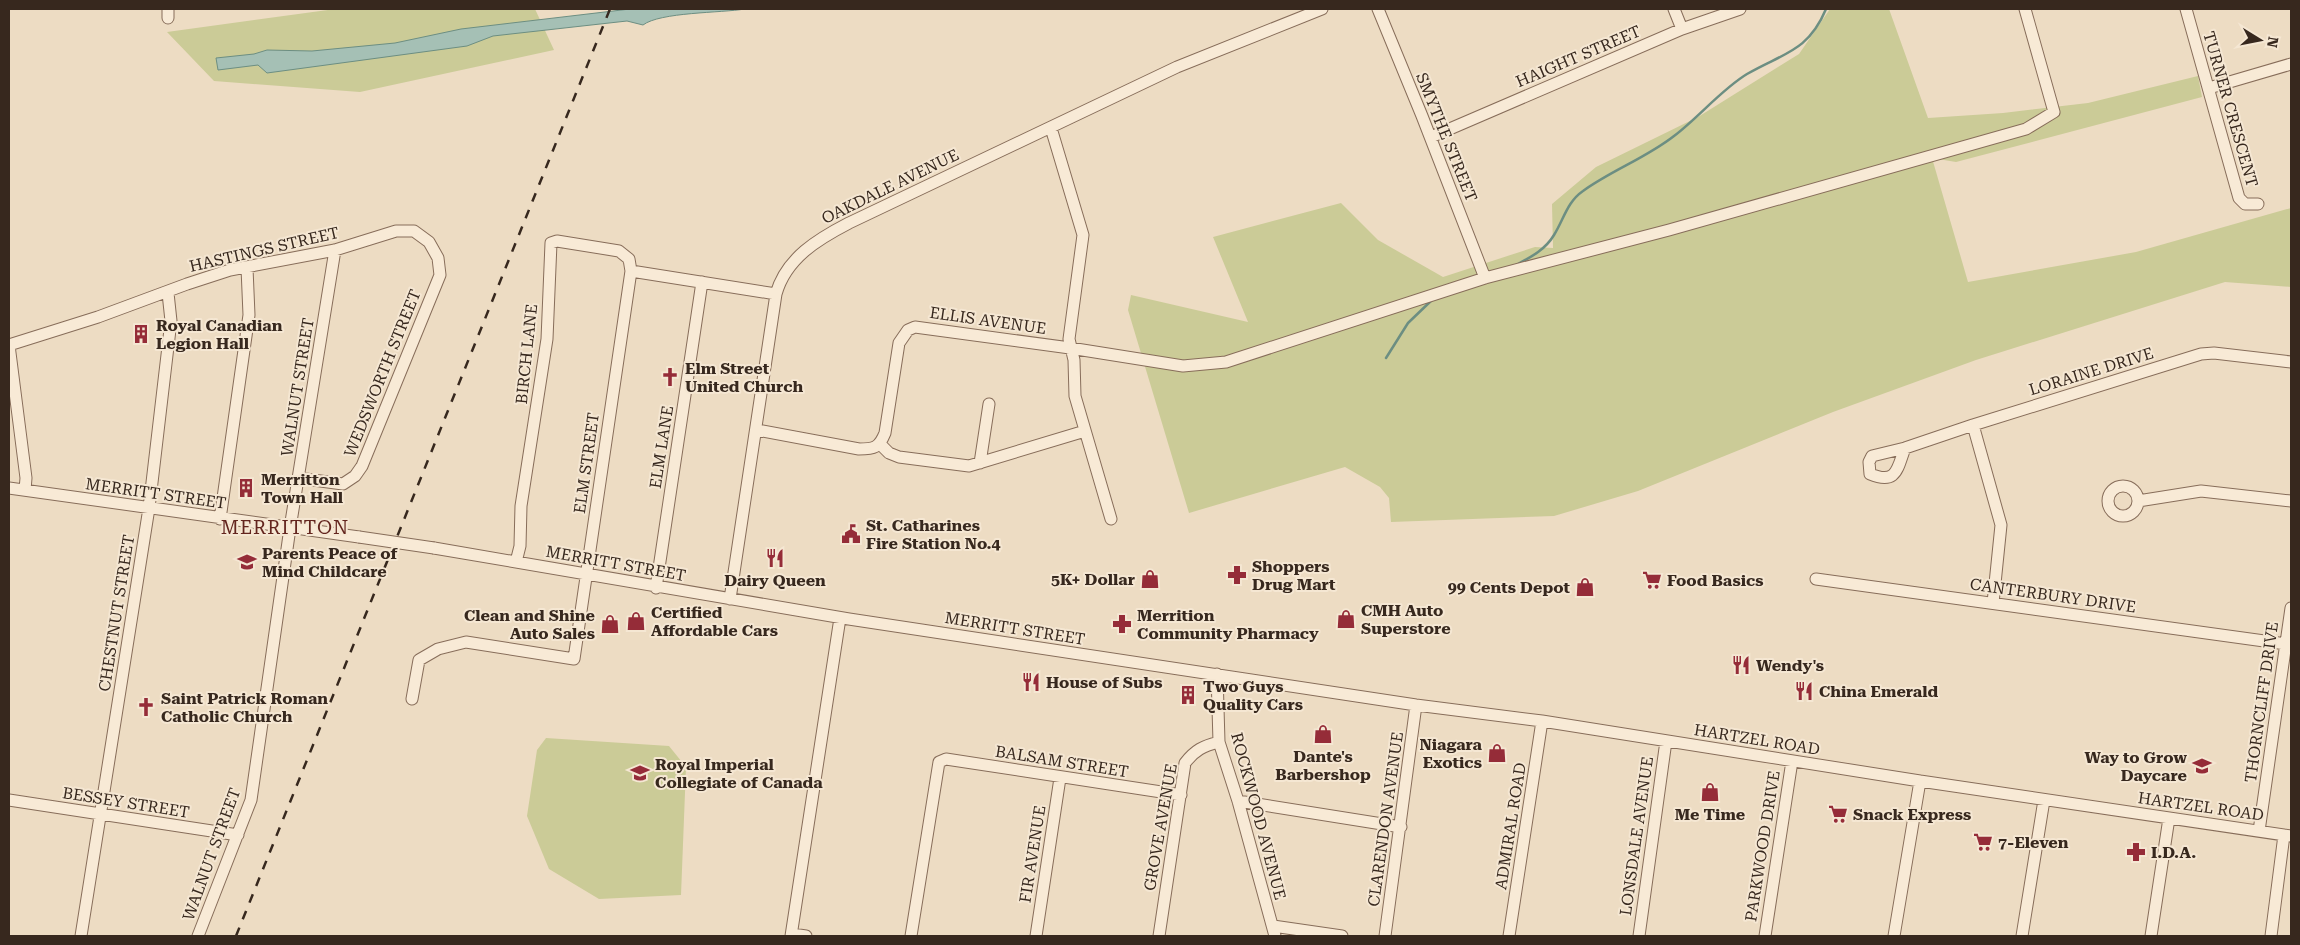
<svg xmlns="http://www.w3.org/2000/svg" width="2300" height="945" font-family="'Roboto Serif',serif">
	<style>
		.green { fill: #cbcb97 }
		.water { fill: #a5c0b5; stroke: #6c8e82 }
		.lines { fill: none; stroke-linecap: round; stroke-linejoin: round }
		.stream { stroke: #6c8e82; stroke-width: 2.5 }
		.minor-casing { stroke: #876d5a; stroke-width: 13 }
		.minor { stroke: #f8ead6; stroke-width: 11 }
		.rail { stroke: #37281e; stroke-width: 2.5; stroke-dasharray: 9 9; stroke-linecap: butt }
		.minor-bridge-casing { stroke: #876d5a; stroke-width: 13; stroke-linecap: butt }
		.minor-bridge { stroke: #f8ead6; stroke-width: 11 }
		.labels { text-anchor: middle; stroke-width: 4; stroke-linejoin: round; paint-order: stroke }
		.street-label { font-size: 16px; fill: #37281e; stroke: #f5e7d3 }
		.poi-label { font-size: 16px; font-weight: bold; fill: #37281e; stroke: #f5e7d3; text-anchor: start }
		.quarter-label { font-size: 19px; letter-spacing: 1px; fill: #63251e; stroke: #f5e7d3 }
	</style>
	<rect width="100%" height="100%" fill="#eddcc3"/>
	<!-- green -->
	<path class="green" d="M 335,9 L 535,9 L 554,50 L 360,92 L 214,81 L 167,32 Z
		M 1830,9 L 1889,9 L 1928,118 L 2003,113 L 2088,103 L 2198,76 L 2202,97 L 1956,162 L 1932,158 L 1968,282 L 2136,252 L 2291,208 L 2291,287 L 2225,282 L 1976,360 L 1833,412 L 1638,491 L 1554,516 L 1391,522 L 1389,498 L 1380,487 L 1345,467 L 1189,513 L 1128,310 L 1131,295 L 1248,322 L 1213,237 L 1341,203 L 1378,240 L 1443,277 L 1535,247 L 1553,248 L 1552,204 L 1596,167 L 1698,117 L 1799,54 Z
		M 546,738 L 669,746 L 686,767 L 681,895 L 599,899 L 549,869 L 527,816 L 537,750 Z"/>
	<!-- water -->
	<path class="water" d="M 630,9 L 745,9 C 721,13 660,12 643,25 L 627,21 L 493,36 L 467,46 L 267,73 L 258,65 L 218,70 L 216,58 L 254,54 L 267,50 L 312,51 L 395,43 L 461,29 Z"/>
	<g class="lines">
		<!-- stream -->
		<path class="stream" d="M 1516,265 C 1531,257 1545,250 1554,235 C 1564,219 1567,202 1583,191 C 1612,170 1646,158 1674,136 C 1698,118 1722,89 1747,74 C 1783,53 1808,52 1826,9
			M 1386,358 L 1408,323 L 1433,299"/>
		<!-- minor casing -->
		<g class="minor-casing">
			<path id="minor" d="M 168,9 L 168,18
				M 1378,9 L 1422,116 L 1485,278
				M 1674,9 L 1682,29
				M 2186,9 L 2239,198 L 2245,204 L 2258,204
				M 2209,88 L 2291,64
				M 1051,128 L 1083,235 L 1069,339 L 1074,360 L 1075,396 L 1111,519
				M 1431,137 L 1682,29 L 1740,9
				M 631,271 L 776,294
				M 9,345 L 98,317 L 187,284 L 230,270 L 335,250 L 396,231 L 414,231 L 429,242 L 438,258 L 440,275 L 362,466 L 355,476 L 343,484 L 298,478
				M 9,345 L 26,478 L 25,490
				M 1973,425 L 2001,525 L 1993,603
				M 757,430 L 859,449 C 874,449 879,448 885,433 L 899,343 L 908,330 L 915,327 L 1070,348 L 1183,366 L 1226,362 L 1485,278 L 1669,230 L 2026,129 L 2054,112 L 2025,9
				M 880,444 L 889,453 L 899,457 L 969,466 L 1085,431
				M 1905,448 C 1897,469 1897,485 1870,474 L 1869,462 L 1872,456 L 1905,448 L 1973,425 L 2201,354 L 2214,353 L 2291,362
				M 980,463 L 989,404
				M2108 501a15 15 0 1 1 30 0a15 15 0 1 1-30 0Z
				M 9,488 L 359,537
				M 2138,501 L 2201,491 L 2291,501
				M 220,519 L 249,315 L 247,268
				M 434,548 L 849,619 L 1416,705 L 1542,721 L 1920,781 L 2291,836
				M 1816,579 L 2286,644
				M 656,588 L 702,282
				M 730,599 L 776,294 C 786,258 818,239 849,223 L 1177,67 L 1322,9
				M 1217,674 L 1219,742 L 1238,801 L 1275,936
				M 412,699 L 419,660 L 438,649 L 466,642 L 574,659 L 631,271 L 629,259 L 619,251 L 557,241 L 551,243 L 547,339 L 521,506 L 520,546 L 516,562
				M 9,800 L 238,835
				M 1238,801 L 1401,827
				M 2259,831 L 2291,608
				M 1273,926 L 1342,936
				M 792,934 L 806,936
				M 81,936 L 149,508 L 171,321 L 168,293
				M 198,936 L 251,800 L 290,528 L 335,250
				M 791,936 L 840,618
				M 911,936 L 939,762 L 946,759 L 1181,795
				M 1036,936 L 1060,778
				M 1159,936 L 1185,763 C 1195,750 1203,746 1219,742
				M 1385,936 L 1416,705
				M 1509,936 L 1542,721
				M 1639,936 L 1666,741
				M 1765,936 L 1792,761
				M 1894,936 L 1920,781
				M 2022,936 L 2044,800
				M 2151,936 L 2169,818
				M 2271,936 L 2284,835"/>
		</g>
		<!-- minor -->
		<use href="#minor" class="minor"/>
		<!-- rail -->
		<path class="rail" d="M 236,936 L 610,9"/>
		<!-- minor-bridge casing -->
		<g class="minor-bridge-casing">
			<path id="minor-bridge" d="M 359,537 L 434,548"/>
		</g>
		<!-- minor-bridge -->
		<use href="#minor-bridge" class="minor-bridge"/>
	</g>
	<!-- icons -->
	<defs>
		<g id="building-bare" transform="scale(1.5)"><path d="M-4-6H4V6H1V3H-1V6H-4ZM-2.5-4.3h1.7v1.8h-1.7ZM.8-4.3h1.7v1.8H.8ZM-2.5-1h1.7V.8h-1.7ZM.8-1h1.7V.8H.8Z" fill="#952c38" stroke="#f5e7d3" stroke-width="2.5" paint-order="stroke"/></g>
		<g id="church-bare" transform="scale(1.5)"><path d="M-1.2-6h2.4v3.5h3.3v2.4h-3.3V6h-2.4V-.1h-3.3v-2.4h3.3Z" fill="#952c38" stroke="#f5e7d3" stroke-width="2.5" paint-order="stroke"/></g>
		<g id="civic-bare" transform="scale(1.5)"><path d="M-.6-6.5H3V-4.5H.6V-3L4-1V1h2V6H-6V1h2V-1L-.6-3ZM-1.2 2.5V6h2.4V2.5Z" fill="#952c38" stroke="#f5e7d3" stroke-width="2.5" paint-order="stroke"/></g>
		<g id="restaurant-bare" transform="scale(1.5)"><path d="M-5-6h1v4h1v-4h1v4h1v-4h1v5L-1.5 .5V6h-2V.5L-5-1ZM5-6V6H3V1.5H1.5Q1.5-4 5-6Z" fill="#952c38" stroke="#f5e7d3" stroke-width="2.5" paint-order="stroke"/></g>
		<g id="school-bare" transform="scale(1.5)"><path d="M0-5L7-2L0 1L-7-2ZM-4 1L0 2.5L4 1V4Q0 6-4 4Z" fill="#952c38" stroke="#f5e7d3" stroke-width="2.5" paint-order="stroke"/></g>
		<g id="pharmacy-bare" transform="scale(1.5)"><path d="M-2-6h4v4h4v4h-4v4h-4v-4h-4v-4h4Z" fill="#952c38" stroke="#f5e7d3" stroke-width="2.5" paint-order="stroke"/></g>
		<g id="shop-bare" transform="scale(1.5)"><path d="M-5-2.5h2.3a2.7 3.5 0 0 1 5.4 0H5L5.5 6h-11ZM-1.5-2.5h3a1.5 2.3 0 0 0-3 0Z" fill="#952c38" stroke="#f5e7d3" stroke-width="2.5" paint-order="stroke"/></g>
		<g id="supermarket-bare" transform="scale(1.5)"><path d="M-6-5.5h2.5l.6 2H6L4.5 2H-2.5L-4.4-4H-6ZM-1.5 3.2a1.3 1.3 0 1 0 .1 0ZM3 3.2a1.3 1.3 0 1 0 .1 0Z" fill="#952c38" stroke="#f5e7d3" stroke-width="2.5" paint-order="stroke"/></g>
	</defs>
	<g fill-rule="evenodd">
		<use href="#building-bare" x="141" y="334"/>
		<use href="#church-bare" x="670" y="377"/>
		<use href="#building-bare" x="246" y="488"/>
		<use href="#civic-bare" x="851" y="534"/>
		<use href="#restaurant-bare" x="775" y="558"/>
		<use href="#school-bare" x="247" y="562"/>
		<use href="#pharmacy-bare" x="1237" y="575"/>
		<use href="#shop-bare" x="1150" y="579"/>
		<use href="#supermarket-bare" x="1652" y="580"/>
		<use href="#shop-bare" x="1585" y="587"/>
		<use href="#shop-bare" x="1346" y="619"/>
		<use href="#shop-bare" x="636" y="621"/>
		<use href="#shop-bare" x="610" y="624"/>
		<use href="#pharmacy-bare" x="1122" y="624"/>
		<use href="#restaurant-bare" x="1741" y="665"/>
		<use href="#restaurant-bare" x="1031" y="682"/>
		<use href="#restaurant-bare" x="1804" y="691"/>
		<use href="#building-bare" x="1188" y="695"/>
		<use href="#church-bare" x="146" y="707"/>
		<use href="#shop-bare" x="1323" y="734"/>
		<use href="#shop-bare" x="1497" y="753"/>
		<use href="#school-bare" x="2202" y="766"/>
		<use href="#school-bare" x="640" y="773"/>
		<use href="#shop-bare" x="1710" y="792"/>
		<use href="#supermarket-bare" x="1838" y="814"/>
		<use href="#supermarket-bare" x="1983" y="842"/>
		<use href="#pharmacy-bare" x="2136" y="852"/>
	</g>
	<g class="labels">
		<!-- street labels -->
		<g class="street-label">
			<text transform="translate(1578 56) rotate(-23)" y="6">HAIGHT STREET</text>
			<text transform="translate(2231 109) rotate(74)" y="6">TURNER CRESCENT</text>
			<text transform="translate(1447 137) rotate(68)" y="6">SMYTHE STREET</text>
			<text transform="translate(890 186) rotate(-26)" y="6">OAKDALE AVENUE</text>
			<text transform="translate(264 249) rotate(-13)" y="6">HASTINGS STREET</text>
			<text transform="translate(988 320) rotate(8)" y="6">ELLIS AVENUE</text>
			<text transform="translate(526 354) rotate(-84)" y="6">BIRCH LANE</text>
			<text transform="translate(2091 371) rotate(-17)" y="6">LORAINE DRIVE</text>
			<text transform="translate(382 373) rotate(-68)" y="6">WEDSWORTH STREET</text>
			<text transform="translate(297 387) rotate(-81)" y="6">WALNUT STREET</text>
			<text transform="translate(661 447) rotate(-81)" y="6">ELM LANE</text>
			<text transform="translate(586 463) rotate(-82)" y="6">ELM STREET</text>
			<text transform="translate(156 493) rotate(8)" y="6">MERRITT STREET</text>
			<text transform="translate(616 563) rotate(10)" y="6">MERRITT STREET</text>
			<text transform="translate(2053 595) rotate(8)" y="6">CANTERBURY DRIVE</text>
			<text transform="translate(116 613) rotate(-81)" y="6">CHESTNUT STREET</text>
			<text transform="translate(1015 628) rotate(9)" y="6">MERRITT STREET</text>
			<text transform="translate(2261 702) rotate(-82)" y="6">THORNCLIFF DRIVE</text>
			<text transform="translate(1757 739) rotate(9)" y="6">HARTZEL ROAD</text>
			<text transform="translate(1062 761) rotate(9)" y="6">BALSAM STREET</text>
			<text transform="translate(126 802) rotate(9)" y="6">BESSEY STREET</text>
			<text transform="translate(2201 806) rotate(8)" y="6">HARTZEL ROAD</text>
			<text transform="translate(1259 816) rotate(75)" y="6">ROCKWOOD AVENUE</text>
			<text transform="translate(1385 819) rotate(-82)" y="6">CLARENDON AVENUE</text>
			<text transform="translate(1510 826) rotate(-81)" y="6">ADMIRAL ROAD</text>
			<text transform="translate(1160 827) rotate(-80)" y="6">GROVE AVENUE</text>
			<text transform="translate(1636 836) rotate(-82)" y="6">LONSDALE AVENUE</text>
			<text transform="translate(1762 846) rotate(-81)" y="6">PARKWOOD DRIVE</text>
			<text transform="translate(211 854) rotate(-70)" y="6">WALNUT STREET</text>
			<text transform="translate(1032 854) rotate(-81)" y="6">FIR AVENUE</text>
		</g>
		<!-- poi labels -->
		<g class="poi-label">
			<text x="156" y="331">Royal Canadian<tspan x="156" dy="18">Legion Hall</tspan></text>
			<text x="685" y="374">Elm Street<tspan x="685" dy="18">United Church</tspan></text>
			<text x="261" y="485">Merritton<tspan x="261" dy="18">Town Hall</tspan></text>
			<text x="866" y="531">St. Catharines<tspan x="866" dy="18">Fire Station No.4</tspan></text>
			<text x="262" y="559">Parents Peace of<tspan x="262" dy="18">Mind Childcare</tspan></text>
			<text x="1252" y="572">Shoppers<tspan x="1252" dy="18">Drug Mart</tspan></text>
			<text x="1135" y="585" text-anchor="end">5K+ Dollar</text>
			<text x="775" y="586" text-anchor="middle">Dairy Queen</text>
			<text x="1667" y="586">Food Basics</text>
			<text x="1570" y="593" text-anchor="end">99 Cents Depot</text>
			<text x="1361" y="616">CMH Auto<tspan x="1361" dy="18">Superstore</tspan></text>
			<text x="651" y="618">Certified<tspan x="651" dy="18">Affordable Cars</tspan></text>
			<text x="595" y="621" text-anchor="end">Clean and Shine<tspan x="595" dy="18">Auto Sales</tspan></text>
			<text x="1137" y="621">Merrition<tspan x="1137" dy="18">Community Pharmacy</tspan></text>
			<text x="1756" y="671">Wendy's</text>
			<text x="1046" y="688">House of Subs</text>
			<text x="1203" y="692">Two Guys<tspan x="1203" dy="18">Quality Cars</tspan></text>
			<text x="1819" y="697">China Emerald</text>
			<text x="161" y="704">Saint Patrick Roman<tspan x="161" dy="18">Catholic Church</tspan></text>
			<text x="1482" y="750" text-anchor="end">Niagara<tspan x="1482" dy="18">Exotics</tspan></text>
			<text x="1323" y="762" text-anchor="middle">Dante's<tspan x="1323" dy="18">Barbershop</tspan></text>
			<text x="2187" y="763" text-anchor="end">Way to Grow<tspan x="2187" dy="18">Daycare</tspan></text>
			<text x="655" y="770">Royal Imperial<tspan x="655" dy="18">Collegiate of Canada</tspan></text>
			<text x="1710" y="820" text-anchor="middle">Me Time</text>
			<text x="1853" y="820">Snack Express</text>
			<text x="1998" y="848">7-Eleven</text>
			<text x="2151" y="858">I.D.A.</text>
		</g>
		<!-- quarter labels -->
		<g class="quarter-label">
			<text x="285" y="534">MERRITTON</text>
		</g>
	</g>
	<!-- border -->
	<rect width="2300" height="945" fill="none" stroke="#37281e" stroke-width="20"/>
	<!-- north arrow -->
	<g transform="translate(2260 40) rotate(100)" stroke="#f5e7d3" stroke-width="4" paint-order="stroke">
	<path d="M0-4L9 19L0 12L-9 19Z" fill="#37281e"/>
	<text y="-8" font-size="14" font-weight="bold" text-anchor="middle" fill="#37281e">N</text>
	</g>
</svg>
